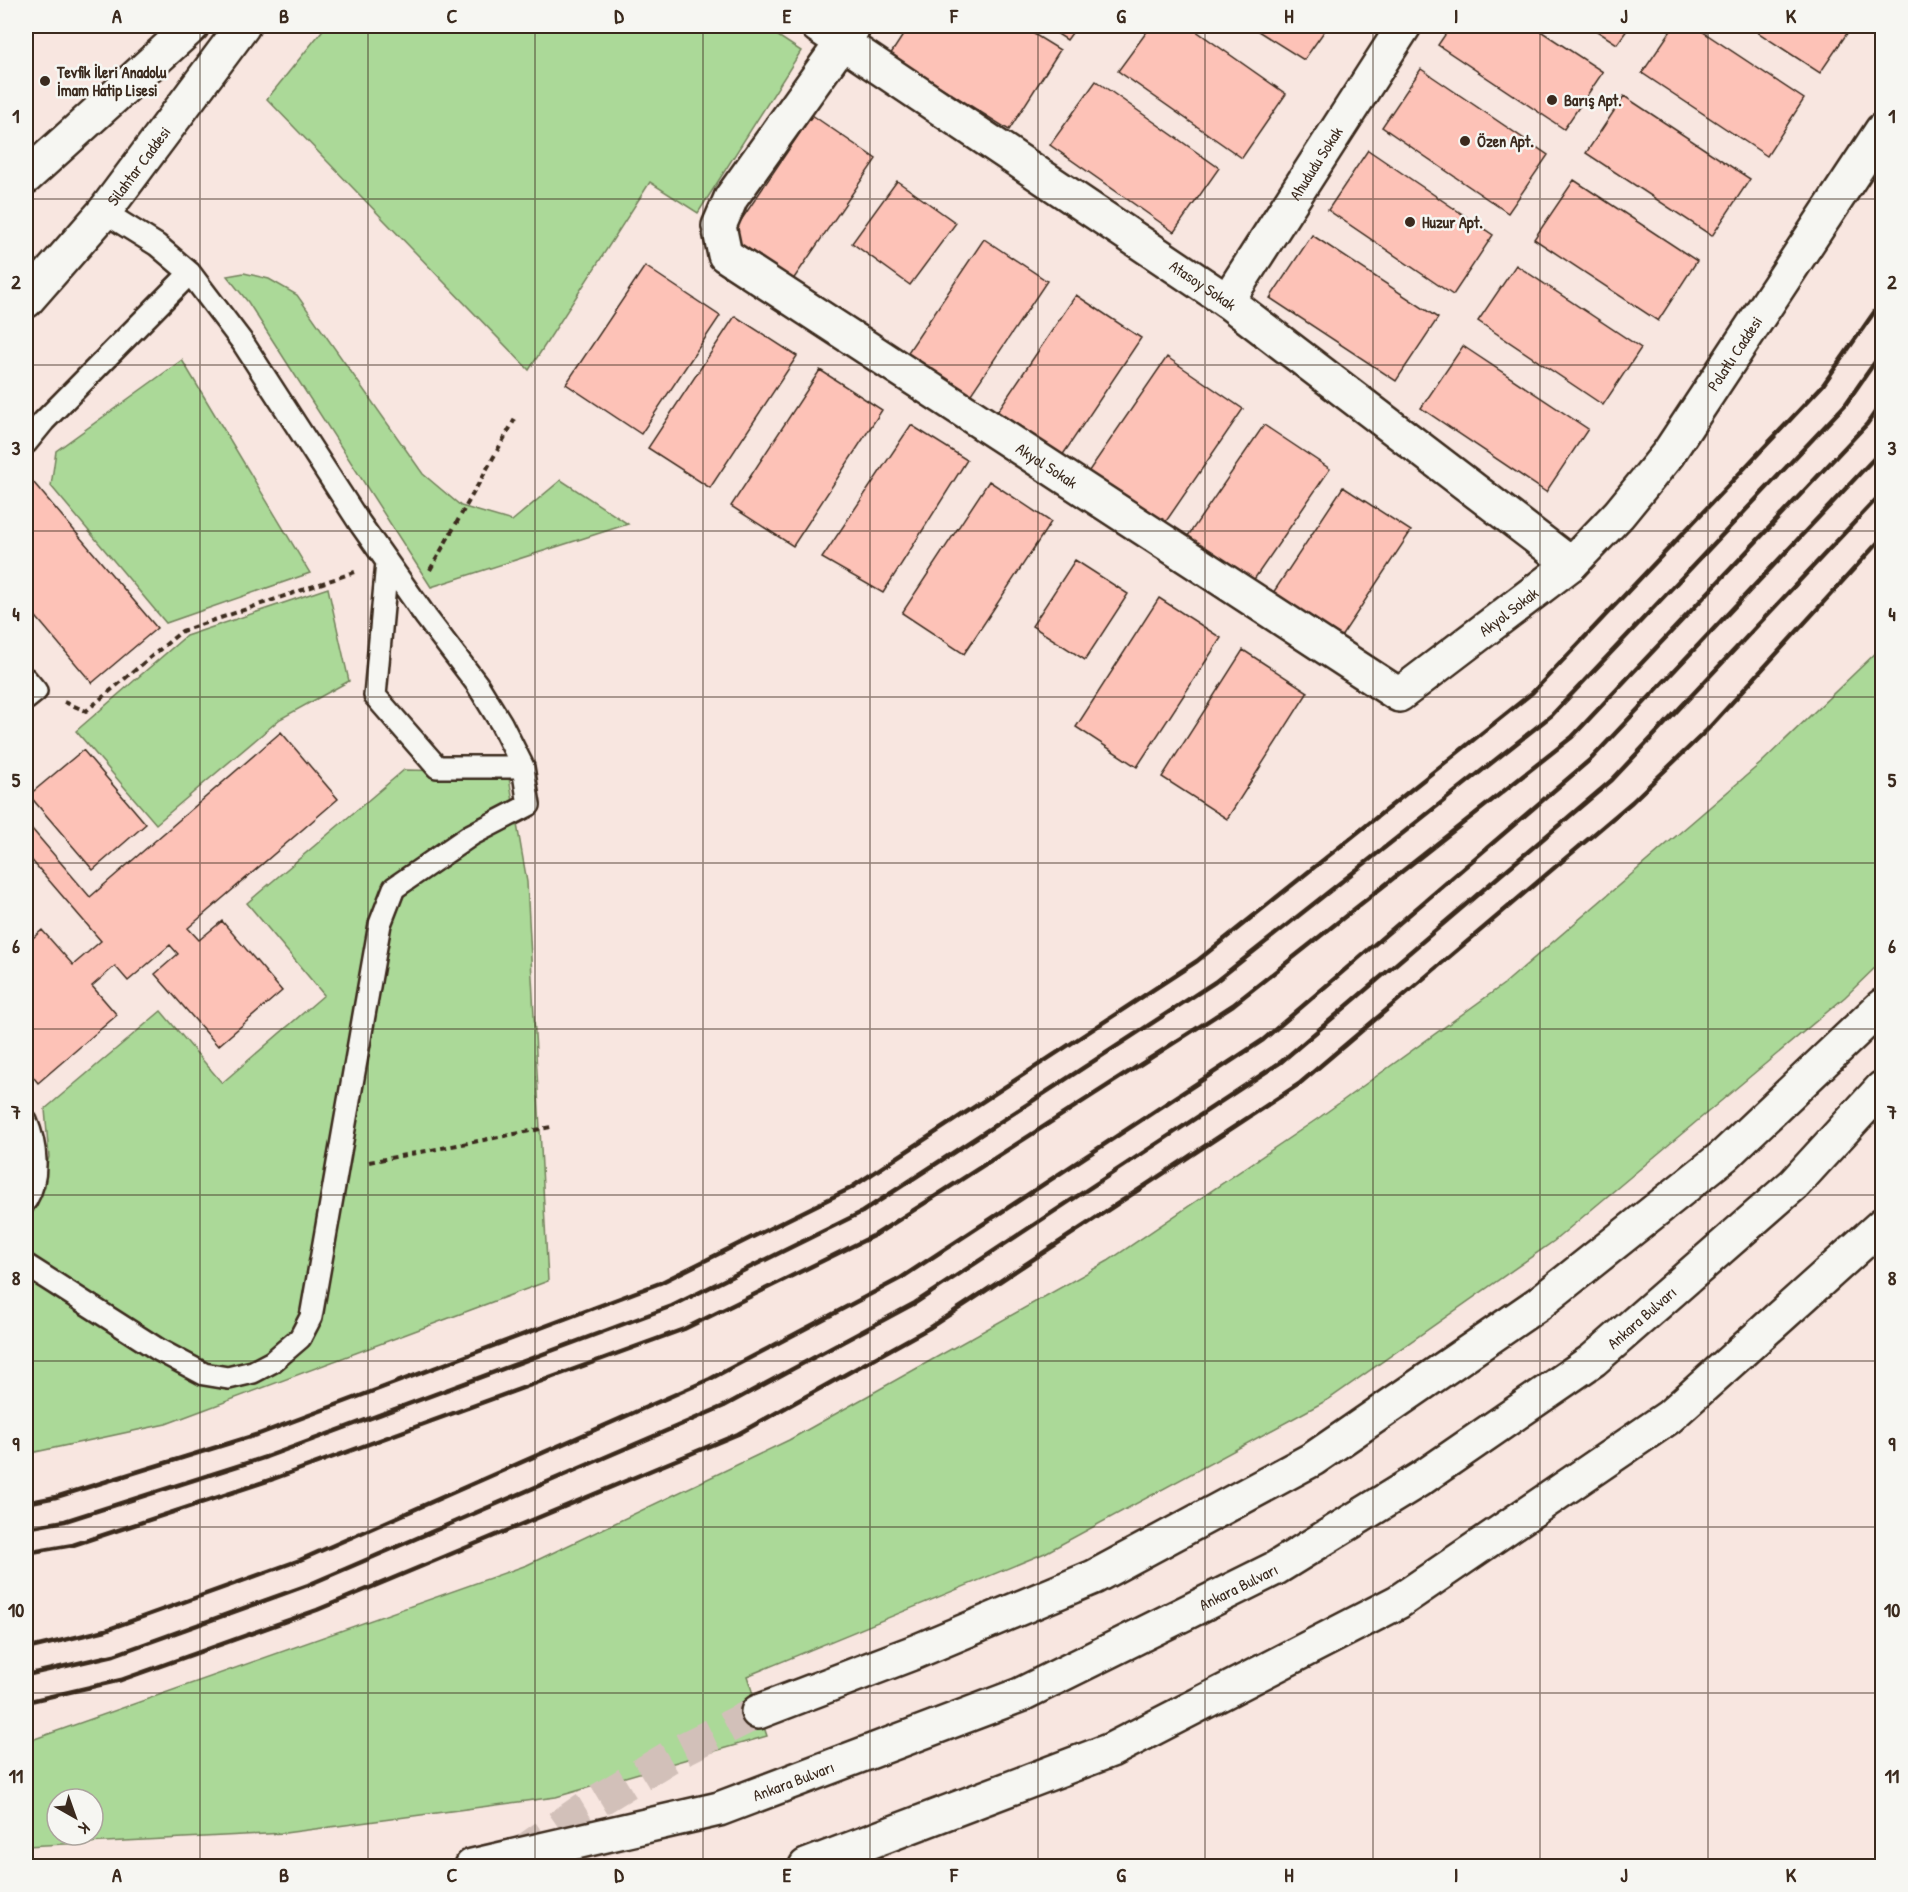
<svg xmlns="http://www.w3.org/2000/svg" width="1908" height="1892" font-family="'Patrick Hand',sans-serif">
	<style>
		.green { fill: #abd998; stroke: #73825b; stroke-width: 1.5; fill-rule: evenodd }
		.building { fill: #fdc2b7; stroke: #3b2a1e; stroke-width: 1.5 }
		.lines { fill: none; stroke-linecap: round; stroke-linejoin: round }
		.primary-tunnel { stroke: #d2c0b9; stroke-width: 33; stroke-dasharray: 33 16; stroke-linecap: butt }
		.lane-casing { stroke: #3b2a1e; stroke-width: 26 }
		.street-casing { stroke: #3b2a1e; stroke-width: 38 }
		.secondary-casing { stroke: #3b2a1e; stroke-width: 38 }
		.primary-casing { stroke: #3b2a1e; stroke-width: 38 }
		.path { stroke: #3b2a1e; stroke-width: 4; stroke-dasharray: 6 4.5; stroke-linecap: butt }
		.lane { stroke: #f6f6f2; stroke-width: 21 }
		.street { stroke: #f6f6f2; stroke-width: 33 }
		.secondary { stroke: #f6f6f2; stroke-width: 33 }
		.primary { stroke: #f6f6f2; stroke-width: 33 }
		.rail { stroke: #3b2a1e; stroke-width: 4.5 }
		.grid { fill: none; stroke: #3b2a1e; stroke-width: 1.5; stroke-opacity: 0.55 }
		.poi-dot { fill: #3b2a1e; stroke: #f6f6f2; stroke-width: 2 }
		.labels { text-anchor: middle; stroke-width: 5; stroke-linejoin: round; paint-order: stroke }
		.poi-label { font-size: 16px; font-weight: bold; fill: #3b2a1e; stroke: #f6f6f2; text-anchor: start }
		.street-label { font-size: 16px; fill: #3b2a1e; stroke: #f6f6f2 }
		.neatline { fill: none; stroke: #3b2a1e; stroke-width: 2 }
		.grid-label { font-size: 20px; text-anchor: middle; font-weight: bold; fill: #3b2a1e }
	</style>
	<rect width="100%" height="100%" fill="#f8e6e0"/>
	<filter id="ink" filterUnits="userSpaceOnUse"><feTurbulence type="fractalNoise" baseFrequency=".0167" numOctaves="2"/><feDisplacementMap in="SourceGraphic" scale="12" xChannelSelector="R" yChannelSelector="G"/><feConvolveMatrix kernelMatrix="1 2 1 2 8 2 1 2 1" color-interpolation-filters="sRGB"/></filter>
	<g filter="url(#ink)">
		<!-- green -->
		<path class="green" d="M 326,26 L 763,26 L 801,51 L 698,213 L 650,182 L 529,370 L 267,99 Z
			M 244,273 L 269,279 L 297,295 L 423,474 L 461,506 L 512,521 L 561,480 L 628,524 L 431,587 L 248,302 L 227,276 Z
			M 182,360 L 310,573 L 166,623 L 51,486 L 56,451 Z
			M 328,588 L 349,681 L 280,719 L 156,824 L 76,731 L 186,636 Z
			M 1882,647 L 1882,961 L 1845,997 L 1554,1241 L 1329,1399 L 1045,1553 L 747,1676 L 767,1736 L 556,1797 L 285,1833 L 26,1846 L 26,1742 L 527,1565 L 789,1440 L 1108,1261 L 1320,1117 L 1504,984 L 1761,763 ZM 57,1799 L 93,1799 L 93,1835 L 57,1835 Z
			M 404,770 L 508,772 L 527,882 L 548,1281 L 166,1424 L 26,1454 L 26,1220 L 34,1211 L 49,1157 L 45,1109 L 161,1011 L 222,1083 L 324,995 L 247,903 Z"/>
		<!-- building -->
		<path class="building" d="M 909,26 L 1021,26 L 1060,50 L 1009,130 L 890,55 Z
			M 1045,26 L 1077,26 L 1067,40 Z
			M 1151,26 L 1189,26 L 1286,94 L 1242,158 L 1118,71 Z
			M 1250,26 L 1328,26 L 1304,60 Z
			M 1451,26 L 1533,26 L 1603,72 L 1564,129 L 1438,45 Z
			M 1589,26 L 1630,26 L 1617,44 Z
			M 1674,26 L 1694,26 L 1804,99 L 1767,156 L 1642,73 Z
			M 1748,26 L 1852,26 L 1820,73 Z
			M 1421,69 L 1548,155 L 1508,213 L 1382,127 Z
			M 1096,81 L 1219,168 L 1174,232 L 1050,145 Z
			M 1624,96 L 1750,179 L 1712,236 L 1586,153 Z
			M 812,115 L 876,159 L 788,287 L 725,244 Z
			M 1368,150 L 1493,235 L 1453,295 L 1328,210 Z
			M 1574,180 L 1697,261 L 1658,321 L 1534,239 Z
			M 897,181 L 956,223 L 910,285 L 852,243 Z
			M 1312,235 L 1438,318 L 1396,381 L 1270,298 Z
			M 984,239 L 1047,281 L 963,406 L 900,364 Z
			M 1516,265 L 1641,348 L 1603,405 L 1478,321 Z
			M 645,266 L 720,316 L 641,434 L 566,384 Z
			M 1076,295 L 1141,338 L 1056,465 L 991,421 Z
			M 735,316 L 797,356 L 710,488 L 648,448 Z
			M 1463,346 L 1588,429 L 1546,492 L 1421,408 Z
			M 1167,357 L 1243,409 L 1158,533 L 1082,481 Z
			M 820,370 L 882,410 L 793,546 L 731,506 Z
			M 911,425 L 967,460 L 883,593 L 822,558 Z
			M 1264,425 L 1330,469 L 1246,591 L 1181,546 Z
			M 28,476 L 157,628 L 92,683 L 26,605 L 26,478 Z
			M 989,481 L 1051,522 L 964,654 L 902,613 Z
			M 1343,487 L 1411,531 L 1337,643 L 1269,599 Z
			M 1075,560 L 1128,594 L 1085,660 L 1032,626 Z
			M 1159,598 L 1221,638 L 1137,767 L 1076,727 Z
			M 1243,650 L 1308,692 L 1227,819 L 1162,777 Z
			M 281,732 L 338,799 L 188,928 L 199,940 L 222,921 L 282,991 L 218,1046 L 155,974 L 178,954 L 170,945 L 128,981 L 115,966 L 92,986 L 117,1015 L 38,1083 L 26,1068 L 26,944 L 42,930 L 73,965 L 101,941 L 28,856 L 26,859 L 26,822 L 90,897 Z
			M 83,750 L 146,824 L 93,870 L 29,795 Z"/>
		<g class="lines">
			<!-- primary-tunnel -->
			<path class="primary-tunnel" d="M 518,1855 L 584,1809 L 681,1750 L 758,1712"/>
			<!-- lane casing -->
			<g class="lane-casing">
				<path id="lane" d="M 26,443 L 44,421 L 190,273
					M 387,562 L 375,696 L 437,767 L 523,767
					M 26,679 L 36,691 L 26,699
					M 26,1121 C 36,1144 40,1177 26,1200
					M 26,1265 L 159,1350 L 204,1374 L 228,1378 L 253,1372 L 272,1362 L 300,1338 L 311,1317 L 380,924 L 394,888 L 471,835 L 529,805 L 523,767 L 501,723 L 477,684 L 426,617 L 359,522 L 243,343 L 190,273 L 157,245 L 104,212"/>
			</g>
			<!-- street casing -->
			<g class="street-casing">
				<g id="street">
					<path id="s1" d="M 818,26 L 1227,301 L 1571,564"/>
					<path id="s2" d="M 854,26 L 731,198 L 719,226 L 725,255 L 1399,695 L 1571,564 L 1619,514 L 1668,454 L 1882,130"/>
					<path id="s3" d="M 1227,301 L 1404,26"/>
				</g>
			</g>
			<!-- secondary casing -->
			<g class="secondary-casing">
				<g id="secondary">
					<path d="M 26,177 L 192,26"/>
					<path id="s4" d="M 26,301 L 104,212 L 243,26"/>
				</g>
			</g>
			<!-- primary casing -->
			<g class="primary-casing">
				<g id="primary">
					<path d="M 758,1712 L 915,1652 L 1094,1577 L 1313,1459 L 1538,1304 L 1725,1155 L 1882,1006"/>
					<path id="s5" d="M 472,1866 L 719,1809 L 1020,1695 L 1276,1568 L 1422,1478 L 1593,1360 L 1794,1184 L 1882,1088"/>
					<path d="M 806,1866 L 1111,1750 L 1398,1602 L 1669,1417 L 1882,1225"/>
				</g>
			</g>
			<!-- path -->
			<path class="path" d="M 430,570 L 515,419
				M 64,702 L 86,711 L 182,631 L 355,572
				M 369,1162 L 551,1127"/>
			<!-- lane -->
			<use href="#lane" class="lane"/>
			<!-- street -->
			<use href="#street" class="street"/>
			<!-- secondary -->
			<use href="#secondary" class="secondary"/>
			<!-- primary -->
			<use href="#primary" class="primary"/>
			<!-- rail -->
			<path class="rail" d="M 26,1503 L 56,1497 L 259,1434 L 660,1283 L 849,1189 L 1197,961 L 1532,693 L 1823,385 L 1882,301
				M 26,1528 L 65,1521 L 266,1457 L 672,1306 L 862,1212 L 1215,982 L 1552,715 L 1845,405 L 1882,352
				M 26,1553 L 73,1545 L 273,1479 L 684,1329 L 875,1235 L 1233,1005 L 1572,737 L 1867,424 L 1882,402
				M 26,1649 L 106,1630 L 300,1560 L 710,1379 L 901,1278 L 1263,1040 L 1592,758 L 1882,450
				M 26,1675 L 114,1655 L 308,1585 L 724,1406 L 915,1303 L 1281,1062 L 1612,780 L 1882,493
				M 26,1702 L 121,1680 L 317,1610 L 738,1434 L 929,1328 L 1299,1084 L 1632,802 L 1707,730 L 1882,538"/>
		</g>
	</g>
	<!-- grid -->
	<path class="grid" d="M 200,26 L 200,1866M 368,26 L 368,1866M 535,26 L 535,1866M 703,26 L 703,1866M 870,26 L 870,1866M 1038,26 L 1038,1866M 1205,26 L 1205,1866M 1373,26 L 1373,1866M 1540,26 L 1540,1866M 1708,26 L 1708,1866M 26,199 L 1882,199M 26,365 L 1882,365M 26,531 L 1882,531M 26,697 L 1882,697M 26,863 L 1882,863M 26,1029 L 1882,1029M 26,1195 L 1882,1195M 26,1361 L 1882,1361M 26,1527 L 1882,1527M 26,1693 L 1882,1693"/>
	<!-- markers -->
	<g class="poi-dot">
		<circle cx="45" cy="81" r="6"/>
		<circle cx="1552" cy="100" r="6"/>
		<circle cx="1465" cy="141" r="6"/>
		<circle cx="1410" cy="222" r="6"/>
	</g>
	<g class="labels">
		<!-- poi labels -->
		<g class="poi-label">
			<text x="57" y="78">Tevfik İleri Anadolu<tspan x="57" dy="18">İmam Hatip Lisesi</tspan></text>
			<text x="1564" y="106">Barış Apt.</text>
			<text x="1477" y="147">Özen Apt.</text>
			<text x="1422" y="228">Huzur Apt.</text>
		</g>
		<!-- street labels -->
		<g class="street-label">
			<text dy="6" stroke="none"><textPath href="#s3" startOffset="164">Ahududu Sokak</textPath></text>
			<text dy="6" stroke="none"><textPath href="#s4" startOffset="176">Silahtar Caddesi</textPath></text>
			<text dy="6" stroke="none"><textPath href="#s1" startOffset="464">Atasoy Sokak</textPath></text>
			<text dy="6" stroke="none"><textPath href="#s2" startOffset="1560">Polatlı Caddesi</textPath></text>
			<text dy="6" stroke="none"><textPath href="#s2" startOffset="656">Akyol Sokak</textPath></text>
			<text dy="6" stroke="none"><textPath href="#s2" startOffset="1214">Akyol Sokak</textPath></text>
			<text dy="6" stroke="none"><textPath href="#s5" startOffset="1305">Ankara Bulvarı</textPath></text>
			<text dy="6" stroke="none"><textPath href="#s5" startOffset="819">Ankara Bulvarı</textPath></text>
			<text dy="6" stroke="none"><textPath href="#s5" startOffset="333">Ankara Bulvarı</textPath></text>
		</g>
	</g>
	<!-- margin -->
	<rect width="1908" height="1892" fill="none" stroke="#f6f6f2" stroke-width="66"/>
	<!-- north arrow -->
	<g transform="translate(75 1817) rotate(140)"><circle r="28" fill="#f6f6f2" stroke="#aba49d" stroke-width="1.5"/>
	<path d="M0-4.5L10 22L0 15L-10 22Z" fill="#3b2a1e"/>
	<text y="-9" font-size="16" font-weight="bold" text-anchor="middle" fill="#3b2a1e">K</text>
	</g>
	<rect x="33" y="33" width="1842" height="1826" class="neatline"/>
	<g class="grid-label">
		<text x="117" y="23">A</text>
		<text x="284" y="23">B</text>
		<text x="452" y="23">C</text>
		<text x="619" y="23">D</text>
		<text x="787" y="23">E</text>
		<text x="954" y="23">F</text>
		<text x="1121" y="23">G</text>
		<text x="1289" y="23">H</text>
		<text x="1456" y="23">I</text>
		<text x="1624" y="23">J</text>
		<text x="1791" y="23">K</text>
		<text x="16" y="123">1</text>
		<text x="1892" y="123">1</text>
		<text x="16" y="289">2</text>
		<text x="1892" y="289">2</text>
		<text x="16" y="455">3</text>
		<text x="1892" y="455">3</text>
		<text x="16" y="621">4</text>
		<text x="1892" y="621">4</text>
		<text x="16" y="787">5</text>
		<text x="1892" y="787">5</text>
		<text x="16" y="953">6</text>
		<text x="1892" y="953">6</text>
		<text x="16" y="1119">7</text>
		<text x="1892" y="1119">7</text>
		<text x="16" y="1285">8</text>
		<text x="1892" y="1285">8</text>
		<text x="16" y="1451">9</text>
		<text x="1892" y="1451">9</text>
		<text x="16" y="1617">10</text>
		<text x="1892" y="1617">10</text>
		<text x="16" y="1783">11</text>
		<text x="1892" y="1783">11</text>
		<text x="117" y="1882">A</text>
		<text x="284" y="1882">B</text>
		<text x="452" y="1882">C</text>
		<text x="619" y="1882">D</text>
		<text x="787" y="1882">E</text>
		<text x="954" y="1882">F</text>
		<text x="1121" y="1882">G</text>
		<text x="1289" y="1882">H</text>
		<text x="1456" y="1882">I</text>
		<text x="1624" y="1882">J</text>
		<text x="1791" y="1882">K</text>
	</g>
</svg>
